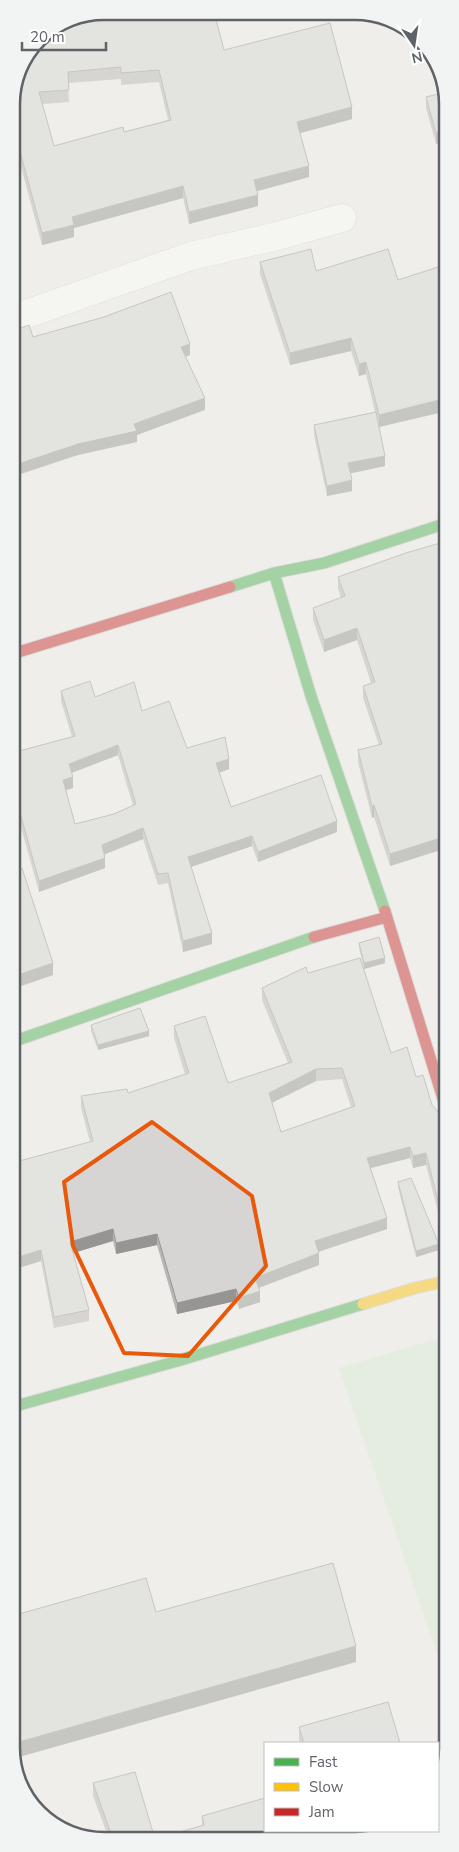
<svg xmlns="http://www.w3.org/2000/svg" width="459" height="1852" font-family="'Nunito Sans',sans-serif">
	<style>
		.green { fill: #d8ebd6 }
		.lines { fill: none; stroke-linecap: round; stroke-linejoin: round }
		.street-casing { stroke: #cbcccc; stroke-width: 29 }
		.fast-casing { stroke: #cacacb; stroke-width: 13 }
		.slow-casing { stroke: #cacacb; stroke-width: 13 }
		.jam-casing { stroke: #cacacb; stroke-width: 13 }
		.street { stroke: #fdfcfc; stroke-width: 28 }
		.fast { stroke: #4caf50; stroke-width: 11 }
		.slow { stroke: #ffc107; stroke-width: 11 }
		.jam { stroke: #c62828; stroke-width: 11 }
		.wall { fill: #b8b7b5; fill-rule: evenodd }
		.shaded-wall { fill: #969594 }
		.building { fill: #d6d5d3; stroke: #969594; fill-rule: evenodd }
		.marked { fill: none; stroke: #e8590c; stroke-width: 4; stroke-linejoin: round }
		.rim { fill: none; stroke: #5f6368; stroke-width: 2.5 }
	</style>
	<rect width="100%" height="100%" fill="#efeeea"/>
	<!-- green -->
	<path class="green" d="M 447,1336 L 448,1686 L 339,1368 Z"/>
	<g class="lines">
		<!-- street casing -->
		<g class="street-casing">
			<path id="street" d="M 12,319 L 191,256 L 277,236 L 342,218"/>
		</g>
		<!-- fast casing -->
		<g class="fast-casing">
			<path id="fast" d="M 274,573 L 311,696 L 385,911
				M 230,587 L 274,573 L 324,563 L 447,523
				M 12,1042 L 314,937
				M 12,1407 L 181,1360 L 363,1304"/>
		</g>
		<!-- slow casing -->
		<g class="slow-casing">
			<path id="slow" d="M 363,1304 L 415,1288 L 447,1281"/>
		</g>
		<!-- jam casing -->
		<g class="jam-casing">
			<path id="jam" d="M 12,654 L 230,587
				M 385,911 L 447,1112
				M 314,937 L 387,917"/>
		</g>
		<!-- street -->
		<use href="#street" class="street"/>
		<!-- fast -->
		<use href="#fast" class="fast"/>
		<!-- slow -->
		<use href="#slow" class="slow"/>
		<!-- jam -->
		<use href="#jam" class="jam"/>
	</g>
	<!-- wall -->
	<path class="wall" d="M 39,38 L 224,50 L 352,119 L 300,133 L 309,177 L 257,191 L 258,206 L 189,224 L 183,198 L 74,228 L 74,237 L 42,245 L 11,130 L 11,98 ZM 121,79 L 121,85 L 159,82 L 168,120 L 124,132 L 54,146 L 42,104 L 69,102 L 68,83 Z
		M 447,92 L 436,144 L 426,108 L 426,97 Z
		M 260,262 L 316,271 L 398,280 L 447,411 L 379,427 L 385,466 L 350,473 L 352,491 L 327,496 L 314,435 L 314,425 L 375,412 L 366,374 L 359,376 L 351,351 L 290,365 L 260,274 Z
		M 447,541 L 447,848 L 390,866 L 374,817 L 372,818 L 358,762 L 358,750 L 379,745 L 363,698 L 363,686 L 371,683 L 357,640 L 324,652 L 313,620 L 313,608 L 341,598 L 338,589 L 338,577 Z
		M 61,691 L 95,697 L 142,711 L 187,748 L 229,769 L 219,773 L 231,807 L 337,832 L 258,862 L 252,846 L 191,867 L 212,944 L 183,952 L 168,883 L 158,885 L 143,839 L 104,855 L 105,868 L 39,892 L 12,795 L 12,753 L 72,737 L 61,701 ZM 118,755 L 133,806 L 114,814 L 75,824 L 65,790 L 73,788 L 71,773 Z
		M 12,872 L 53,975 L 18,987 L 12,969 Z
		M 359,943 L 385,963 L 364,969 L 359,948 Z
		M 308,973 L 416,1077 L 432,1105 L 447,1142 L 447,1227 L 442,1228 L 426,1165 L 413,1168 L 410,1158 L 371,1168 L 387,1229 L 319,1251 L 319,1265 L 259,1288 L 260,1302 L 239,1309 L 236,1301 L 177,1314 L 157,1245 L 116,1254 L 113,1241 L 73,1253 L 89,1310 L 89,1321 L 54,1328 L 41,1261 L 12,1270 L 12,1163 L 90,1142 L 81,1108 L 81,1096 L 128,1093 L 185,1074 L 174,1038 L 174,1026 L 228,1083 L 288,1063 L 262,1000 L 262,988 ZM 342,1079 L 351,1107 L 281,1132 L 272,1103 L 316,1081 Z
		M 91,1025 L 149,1036 L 98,1050 L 91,1031 Z
		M 398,1182 L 439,1250 L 416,1257 L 398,1188 Z
		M 299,1727 L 400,1743 L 300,1743 L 299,1740 Z
		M 93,1783 L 155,1839 L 109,1839 L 93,1796 Z
		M 202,1816 L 265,1831 L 385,1831 L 368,1840 L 156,1839 L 202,1826 Z"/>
	<!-- shaded-wall -->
	<path class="shaded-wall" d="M 352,107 L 352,119 L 297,134 L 297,122 Z
		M 447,130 L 447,141 L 436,144 L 436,133 Z
		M 309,166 L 309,177 L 254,192 L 254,180 Z
		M 183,186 L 183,198 L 74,228 L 74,237 L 42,245 L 42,233 L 72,217 Z
		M 258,195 L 258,206 L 189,224 L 189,212 Z
		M 351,338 L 351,351 L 290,365 L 290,353 Z
		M 190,344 L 190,355 L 181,359 L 181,347 Z
		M 366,362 L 366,374 L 359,376 L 359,364 Z
		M 205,398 L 205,410 L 137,435 L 137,442 L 78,455 L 12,477 L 12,466 L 134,424 Z
		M 447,398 L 447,411 L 379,427 L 379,415 Z
		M 385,456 L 385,466 L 348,474 L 348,463 Z
		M 352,480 L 352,491 L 327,496 L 327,486 Z
		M 357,628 L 357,640 L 324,652 L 324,640 Z
		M 118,745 L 118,755 L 69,774 L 69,764 Z
		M 229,759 L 229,769 L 216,774 L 216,763 Z
		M 73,777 L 73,788 L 63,791 L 63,780 Z
		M 374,805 L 374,817 L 372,818 L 372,806 Z
		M 337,821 L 337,832 L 258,862 L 258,852 Z
		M 143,828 L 143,839 L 102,855 L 102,845 Z
		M 252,836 L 252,846 L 188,868 L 188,857 Z
		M 447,836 L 447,848 L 390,866 L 390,854 Z
		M 105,858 L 105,868 L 39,892 L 39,881 Z
		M 212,933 L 212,944 L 183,952 L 183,941 Z
		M 385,958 L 385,963 L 364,969 L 364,963 Z
		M 53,963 L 53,975 L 18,987 L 18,975 Z
		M 149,1031 L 149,1036 L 98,1050 L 98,1045 Z
		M 316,1069 L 316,1081 L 269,1104 L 269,1093 Z
		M 410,1147 L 410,1158 L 367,1169 L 367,1158 Z
		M 426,1153 L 426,1165 L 413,1168 L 413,1156 Z
		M 387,1218 L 387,1229 L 315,1253 L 315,1241 Z
		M 113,1229 L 113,1241 L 70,1254 L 70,1242 Z
		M 157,1234 L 157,1245 L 116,1254 L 116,1243 Z
		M 439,1244 L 439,1250 L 416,1257 L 416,1251 Z
		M 41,1250 L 41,1261 L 12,1270 L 12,1259 Z
		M 319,1253 L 319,1265 L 255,1289 L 255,1278 Z
		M 236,1289 L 236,1301 L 177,1314 L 177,1303 Z
		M 260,1291 L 260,1302 L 239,1309 L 239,1298 Z
		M 356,1646 L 356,1662 L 12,1759 L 12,1744 Z
		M 325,1831 L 338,1831 L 338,1840 L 293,1840 Z"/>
	<!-- building -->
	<path class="building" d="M 104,11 L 214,12 L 224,50 L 330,23 L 352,107 L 297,122 L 309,166 L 254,180 L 258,195 L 189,212 L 183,186 L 72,217 L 74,225 L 42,233 L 11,118 L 11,98 L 39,38 L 69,18 ZM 121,67 L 121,73 L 159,70 L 171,120 L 124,132 L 123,127 L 54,146 L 39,92 L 69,90 L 68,72 Z
		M 447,92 L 447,130 L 436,133 L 426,97 Z
		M 311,249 L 316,271 L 388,249 L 398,280 L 438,267 L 440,273 L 447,270 L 447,398 L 379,415 L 366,362 L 359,364 L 351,338 L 290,353 L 260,262 Z
		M 171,292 L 190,344 L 181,347 L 205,398 L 134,424 L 137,431 L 78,444 L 12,466 L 12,331 L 29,325 L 33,337 L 104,317 Z
		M 376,412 L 385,456 L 348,463 L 352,480 L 327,486 L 314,425 Z
		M 447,541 L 447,836 L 390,854 L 374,805 L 372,806 L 358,750 L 382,744 L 363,686 L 375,682 L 357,628 L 324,640 L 313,608 L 345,596 L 338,577 L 406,553 Z
		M 90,681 L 95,697 L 134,682 L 142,711 L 169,701 L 187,748 L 225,737 L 229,759 L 216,763 L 231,807 L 321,775 L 337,821 L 258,852 L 252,836 L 188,857 L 212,933 L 183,941 L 168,873 L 158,874 L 143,828 L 102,845 L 105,858 L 39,881 L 12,784 L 12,753 L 75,736 L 61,691 ZM 118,745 L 136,804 L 114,814 L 75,824 L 63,780 L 73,777 L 69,764 Z
		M 22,868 L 53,963 L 18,975 L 12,958 L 12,872 Z
		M 379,937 L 385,958 L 364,963 L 359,943 Z
		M 360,958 L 391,1053 L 407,1047 L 416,1077 L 423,1075 L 432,1105 L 439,1113 L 447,1142 L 447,1216 L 442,1217 L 426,1153 L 413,1156 L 410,1147 L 367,1158 L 387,1218 L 315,1241 L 319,1253 L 255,1278 L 260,1291 L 239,1298 L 236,1289 L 177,1303 L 157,1234 L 116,1243 L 113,1229 L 70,1242 L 89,1310 L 54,1317 L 41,1250 L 12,1259 L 12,1163 L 93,1141 L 81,1096 L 127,1089 L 128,1093 L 189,1073 L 174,1026 L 205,1016 L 228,1083 L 292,1062 L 262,988 L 306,967 L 308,973 ZM 342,1068 L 355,1106 L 281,1132 L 269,1093 L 316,1069 Z
		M 140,1008 L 149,1031 L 98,1045 L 91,1025 Z
		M 411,1178 L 439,1244 L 416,1251 L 398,1182 Z
		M 333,1563 L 356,1646 L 12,1744 L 12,1616 L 146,1578 L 156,1612 Z
		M 388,1702 L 400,1743 L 304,1743 L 299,1727 Z
		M 135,1772 L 155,1839 L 113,1839 L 93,1783 Z
		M 265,1798 L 265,1831 L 325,1831 L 293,1840 L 156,1839 L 204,1825 L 202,1816 Z
		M 339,1831 L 385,1831 L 368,1840 L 340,1840 Z"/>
	<!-- marked area -->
	<path d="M0 0H459V1852H0ZM 152,1122 L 252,1196 L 266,1266 L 188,1356 L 124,1353 L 73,1246 L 64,1182 Z" fill="#efeeea" fill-opacity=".55" fill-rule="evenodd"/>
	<path class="marked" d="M 152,1122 L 252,1196 L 266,1266 L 188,1356 L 124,1353 L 73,1246 L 64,1182 Z"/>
	<!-- crop -->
	<path d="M0 0H459V1852H0ZM104 20H355A84 84 0 0 1 439 104V1748A84 84 0 0 1 355 1832H104A84 84 0 0 1 20 1748V104A84 84 0 0 1 104 20Z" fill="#f2f3f3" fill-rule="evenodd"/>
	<path class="rim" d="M104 20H355A84 84 0 0 1 439 104V1748A84 84 0 0 1 355 1832H104A84 84 0 0 1 20 1748V104A84 84 0 0 1 104 20Z"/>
	<!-- legend -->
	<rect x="264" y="1742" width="175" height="90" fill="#ffffff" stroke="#bfc1c3"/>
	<rect x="274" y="1758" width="25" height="8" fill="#4caf50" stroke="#bfc1c3"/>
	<text x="309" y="1767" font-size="15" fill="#5f6368">Fast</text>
	<rect x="274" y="1783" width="25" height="8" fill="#ffc107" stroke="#bfc1c3"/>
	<text x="309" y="1792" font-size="15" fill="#5f6368">Slow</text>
	<rect x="274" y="1808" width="25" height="8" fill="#c62828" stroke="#bfc1c3"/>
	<text x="309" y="1817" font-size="15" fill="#5f6368">Jam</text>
	<!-- north arrow -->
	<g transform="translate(414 45) rotate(167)" stroke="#ffffff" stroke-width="4" paint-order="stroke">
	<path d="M0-4L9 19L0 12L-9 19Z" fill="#5f6368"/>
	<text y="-8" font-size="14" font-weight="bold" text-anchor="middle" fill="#5f6368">N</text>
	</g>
	<!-- scale -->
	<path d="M22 42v8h84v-8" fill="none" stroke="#5f6368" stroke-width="2.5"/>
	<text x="30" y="42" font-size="15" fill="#5f6368" stroke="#ffffff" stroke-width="4" paint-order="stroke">20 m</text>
</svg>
